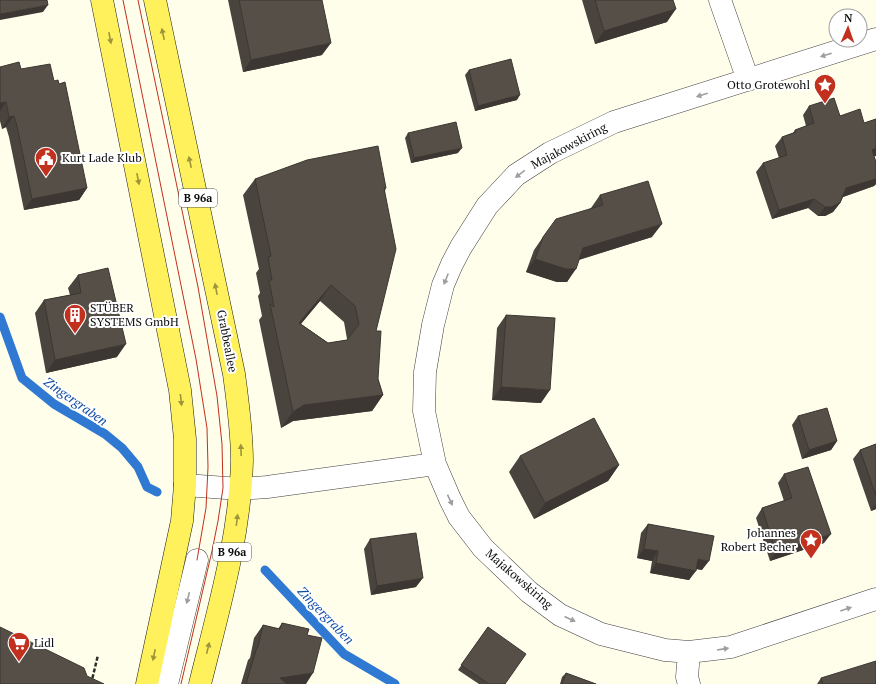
<svg xmlns="http://www.w3.org/2000/svg" width="876" height="684" font-family="'PT Serif',serif">
	<style>
		.lines { fill: none; stroke-linecap: round; stroke-linejoin: round }
		.stream { stroke: #3079d3; stroke-width: 9 }
		.minor-casing { stroke: #3f3f3f; stroke-width: 23 }
		.major-casing { stroke: #1d1d1d; stroke-width: 23 }
		.path { stroke: #2e2e2e; stroke-width: 2.5; stroke-dasharray: 4 2; stroke-linecap: butt }
		.minor { stroke: #fff; stroke-width: 22 }
		.major { stroke: #fff15b; stroke-width: 22 }
		.tram { stroke: #c2301e; stroke-width: 1 }
		.wall { fill: #49443e; fill-rule: evenodd }
		.shaded-wall { fill: #3c3732 }
		.building { fill: #554f48; stroke: #3c3732; fill-rule: evenodd }
		.oneway { fill: #9e953b }
		.oneway2 { fill: #9e9e9e }
		.labels { text-anchor: middle; stroke-width: 4; stroke-linejoin: round; paint-order: stroke }
		.shield { fill: #fff; stroke: #555; stroke-width: 1 }
		.shield-label { font-size: 11px; font-weight: bold; fill: #0c0c0c }
		.poi-label { font-size: 12px; fill: #0c0c0c; stroke: #fff; text-anchor: start }
		.street-label { font-size: 12px; fill: #0c0c0c; stroke: #fff }
		.water-label { font-size: 13px; font-style: italic; fill: #104ca3; stroke: #fff }
	</style>
	<rect width="100%" height="100%" fill="#fffeeb"/>
	<g class="lines">
		<!-- stream -->
		<path class="stream" d="M 0,317 L 22,378 L 54,404 L 105,434 L 122,448 L 138,467 L 147,487 L 157,492
			M 265,570 L 344,654 L 395,684"/>
		<!-- minor casing -->
		<g class="minor-casing">
			<path id="minor" d="M 720,0 L 748,80
				M 876,39 L 614,122 L 550,153 L 516,175 L 487,206 L 461,247 L 452,264 L 443,285 L 433,325 L 425,372 L 424,411 L 435,464 L 450,499 L 459,517 L 483,548 L 529,592 L 560,615 L 601,634 L 665,650 L 689,652 L 731,647 L 876,599
				M 185,485 L 240,489 L 267,487 L 435,464
				M 689,652 L 687,677 L 689,684
				M 167,684 L 197,560"/>
		</g>
		<!-- major casing -->
		<g class="major-casing">
			<path id="major" d="M 102,0 L 180,390 L 185,439 L 185,485 L 182,521 L 147,684
				M 155,0 L 234,374 C 238,403 242,432 242,461 C 240,537 218,611 200,684"/>
		</g>
		<!-- path -->
		<path class="path" d="M 91,684 L 98,655"/>
		<!-- minor -->
		<use href="#minor" class="minor"/>
		<!-- major -->
		<use href="#major" class="major"/>
		<!-- tram -->
		<path class="tram" d="M 123,0 L 196,359 L 207,428 L 208,467 L 206,508 L 197,560
			M 138,0 L 198,287 L 217,396 L 222,444 L 223,488 L 218,521 L 212,551 L 181,684"/>
	</g>
	<!-- wall -->
	<path class="wall" d="M 228,0 L 322,0 L 322,55 L 243,72 Z
		M 582,0 L 673,0 L 667,22 L 595,44 Z
		M 0,67 L 21,69 L 54,81 L 87,188 L 79,200 L 24,210 L 9,137 L 6,127 L 2,129 L 0,121 Z
		M 469,70 L 517,100 L 475,111 L 465,75 Z
		M 809,106 L 864,123 L 876,119 L 876,156 L 874,156 L 876,162 L 876,184 L 874,186 L 843,197 L 840,203 L 833,212 L 825,216 L 818,216 L 808,208 L 772,219 L 756,172 L 763,163 L 779,158 L 775,146 L 782,137 L 793,133 L 795,130 L 806,126 L 803,115 Z
		M 408,133 L 458,153 L 411,163 L 405,138 Z
		M 255,179 L 386,188 L 385,191 L 376,331 L 378,379 L 383,395 L 372,411 L 293,421 L 281,428 L 259,320 L 262,316 L 258,296 L 260,293 L 256,273 L 259,269 L 243,195 ZM 320,301 L 344,322 L 347,339 L 347,340 L 328,343 L 301,324 Z
		M 600,195 L 652,237 L 579,260 L 567,282 L 557,282 L 526,272 L 534,250 L 543,237 L 591,208 Z
		M 78,275 L 117,357 L 46,373 L 35,313 L 44,300 L 70,295 L 68,288 Z
		M 506,315 L 541,403 L 492,400 L 497,328 Z
		M 798,416 L 837,441 L 831,450 L 802,459 L 792,425 Z
		M 876,444 L 876,509 L 871,511 L 853,459 L 860,450 Z
		M 520,456 L 619,465 L 608,481 L 534,519 L 509,472 Z
		M 784,474 L 824,543 L 770,561 L 756,518 L 762,508 L 784,501 L 778,483 Z
		M 648,524 L 702,570 L 696,569 L 689,580 L 650,573 L 652,561 L 637,558 L 641,533 Z
		M 370,539 L 416,587 L 371,595 L 364,549 Z
		M 282,623 L 307,635 L 306,684 L 241,684 L 248,660 L 250,658 L 254,638 L 263,625 L 278,629 Z
		M 488,627 L 505,684 L 479,684 L 458,670 Z
		M 566,673 L 596,684 L 560,684 L 562,677 Z
		M 821,678 L 876,684 L 817,684 Z"/>
	<!-- shaded-wall -->
	<path class="shaded-wall" d="M 48,5 L 43,12 L 0,20 L 0,14 Z
		M 676,9 L 667,22 L 595,44 L 604,31 Z
		M 331,43 L 322,55 L 243,72 L 251,60 Z
		M 520,95 L 517,100 L 475,111 L 478,106 Z
		M 6,102 L 0,111 L 0,103 Z
		M 14,116 L 6,127 L 2,129 L 9,117 Z
		M 462,148 L 458,153 L 411,163 L 414,158 Z
		M 876,148 L 876,156 L 866,159 L 872,150 Z
		M 876,179 L 876,184 L 874,186 L 840,198 L 846,188 Z
		M 87,188 L 79,200 L 24,210 L 32,199 Z
		M 814,199 L 808,208 L 772,219 L 779,210 Z
		M 840,203 L 833,212 L 825,216 L 818,216 L 825,207 Z
		M 662,224 L 652,237 L 574,261 L 583,248 Z
		M 535,259 L 576,269 L 567,282 L 557,282 L 526,272 Z
		M 331,285 L 320,301 L 288,339 L 299,323 Z
		M 126,344 L 117,357 L 46,373 L 55,360 Z
		M 501,387 L 550,390 L 541,403 L 492,400 Z
		M 383,395 L 372,411 L 293,421 L 281,428 L 293,412 L 304,405 Z
		M 837,441 L 831,450 L 802,459 L 809,450 Z
		M 619,465 L 608,481 L 534,519 L 545,503 Z
		M 876,504 L 876,509 L 871,511 Z
		M 831,534 L 824,543 L 770,561 L 776,552 Z
		M 644,549 L 658,551 L 652,561 L 637,558 Z
		M 698,559 L 709,561 L 702,570 L 692,568 Z
		M 656,563 L 696,571 L 689,580 L 650,573 Z
		M 423,578 L 416,587 L 371,595 L 377,586 Z
		M 313,673 L 306,684 L 276,684 L 280,678 Z"/>
	<!-- building -->
	<path class="building" d="M 0,0 L 47,0 L 48,5 L 0,14 Z
		M 239,0 L 322,0 L 331,43 L 251,60 Z
		M 595,0 L 673,0 L 676,9 L 604,31 Z
		M 511,59 L 520,95 L 478,106 L 469,70 Z
		M 19,62 L 21,69 L 50,64 L 54,81 L 58,80 L 59,84 L 65,82 L 87,188 L 32,199 L 17,126 L 14,116 L 9,117 L 6,102 L 0,103 L 0,67 Z
		M 834,98 L 840,116 L 860,109 L 864,123 L 876,119 L 876,148 L 872,150 L 876,162 L 876,179 L 846,188 L 840,203 L 831,207 L 825,207 L 814,199 L 779,210 L 763,163 L 787,155 L 782,137 L 796,132 L 795,130 L 814,123 L 809,106 Z
		M 456,122 L 462,148 L 414,158 L 408,133 Z
		M 378,146 L 386,188 L 384,188 L 396,249 L 376,331 L 381,331 L 378,379 L 383,395 L 304,405 L 293,412 L 270,304 L 274,307 L 269,280 L 272,280 L 268,257 L 271,256 L 255,179 L 307,160 ZM 331,285 L 355,306 L 359,324 L 347,340 L 328,343 L 299,323 Z
		M 648,181 L 662,224 L 583,248 L 576,269 L 566,269 L 535,259 L 543,237 L 556,219 L 603,205 L 600,195 Z
		M 108,268 L 126,344 L 55,360 L 44,300 L 81,293 L 78,275 Z
		M 506,315 L 555,318 L 550,390 L 501,387 Z
		M 827,408 L 837,441 L 809,450 L 798,416 Z
		M 594,418 L 619,465 L 545,503 L 520,456 Z
		M 876,444 L 876,496 L 860,450 Z
		M 808,467 L 831,534 L 776,552 L 762,508 L 792,498 L 784,474 Z
		M 648,524 L 714,536 L 709,561 L 698,559 L 696,571 L 656,563 L 658,551 L 644,549 Z
		M 416,533 L 423,578 L 377,586 L 370,539 Z
		M 282,623 L 309,629 L 307,635 L 322,638 L 313,673 L 280,678 L 287,684 L 246,684 L 257,647 L 258,647 L 263,625 L 280,629 Z
		M 0,627 L 84,668 L 87,676 L 104,684 L 0,684 Z
		M 488,627 L 526,654 L 505,684 L 489,684 L 461,665 Z
		M 876,661 L 876,684 L 823,684 L 821,678 Z
		M 566,673 L 596,684 L 562,684 Z"/>
	<!-- one-way arrows -->
	<defs><path id="oneway-solid" d="M-6-.8H1V-3.2L6.5 0L1 3.2V.8H-6Z"/></defs>
	<g class="oneway">
		<use href="#oneway-solid" transform="translate(163 34) rotate(-102)"/>
		<use href="#oneway-solid" transform="translate(110 38) rotate(79)"/>
		<use href="#oneway-solid" transform="translate(190 162) rotate(-102)"/>
		<use href="#oneway-solid" transform="translate(138 179) rotate(79)"/>
		<use href="#oneway-solid" transform="translate(216 289) rotate(-101)"/>
		<use href="#oneway-solid" transform="translate(181 400) rotate(84)"/>
		<use href="#oneway-solid" transform="translate(241 450) rotate(-92)"/>
		<use href="#oneway-solid" transform="translate(237 520) rotate(-83)"/>
		<use href="#oneway-solid" transform="translate(208 648) rotate(-76)"/>
		<use href="#oneway-solid" transform="translate(154 655) rotate(102)"/>
	</g>
	<g class="oneway2">
		<use href="#oneway-solid" transform="translate(826 55) rotate(162)"/>
		<use href="#oneway-solid" transform="translate(702 95) rotate(163)"/>
		<use href="#oneway-solid" transform="translate(520 174) rotate(143)"/>
		<use href="#oneway-solid" transform="translate(446 279) rotate(112)"/>
		<use href="#oneway-solid" transform="translate(450 500) rotate(65)"/>
		<use href="#oneway-solid" transform="translate(188 598) rotate(104)"/>
		<use href="#oneway-solid" transform="translate(846 609) rotate(-19)"/>
		<use href="#oneway-solid" transform="translate(570 619) rotate(25)"/>
		<use href="#oneway-solid" transform="translate(723 649) rotate(-9)"/>
	</g>
	<!-- icons -->
	<defs>
		<g id="sight-pin" transform="scale(1.15)"><path d="M0 17L-7.5 6A9.5 9.5 0 1 1 7.5 6Z" fill="#c2301e" stroke="#fff"/><path d="M0-6L1.8-2.2L6-1.7L2.9 1.2L3.7 5.4L0 3.3L-3.7 5.4L-2.9 1.2L-6-1.7L-1.8-2.2Z" fill="#fff"/></g>
		<g id="civic-pin" transform="scale(1.15)"><path d="M0 17L-7.5 6A9.5 9.5 0 1 1 7.5 6Z" fill="#c2301e" stroke="#fff"/><path d="M-.6-6.5H3V-4.5H.6V-3L4-1V1h2V6H-6V1h2V-1L-.6-3ZM-1.2 2.5V6h2.4V2.5Z" fill="#fff"/></g>
		<g id="building-pin" transform="scale(1.15)"><path d="M0 17L-7.5 6A9.5 9.5 0 1 1 7.5 6Z" fill="#c2301e" stroke="#fff"/><path d="M-4-6H4V6H1V3H-1V6H-4ZM-2.5-4.3h1.7v1.8h-1.7ZM.8-4.3h1.7v1.8H.8ZM-2.5-1h1.7V.8h-1.7ZM.8-1h1.7V.8H.8Z" fill="#fff"/></g>
		<g id="supermarket-pin" transform="scale(1.15)"><path d="M0 17L-7.5 6A9.5 9.5 0 1 1 7.5 6Z" fill="#c2301e" stroke="#fff"/><path d="M-6-5.5h2.5l.6 2H6L4.5 2H-2.5L-4.4-4H-6ZM-1.5 3.2a1.3 1.3 0 1 0 .1 0ZM3 3.2a1.3 1.3 0 1 0 .1 0Z" fill="#fff"/></g>
	</defs>
	<g fill-rule="evenodd">
		<use href="#sight-pin" x="825" y="85"/>
		<use href="#civic-pin" x="46" y="158"/>
		<use href="#building-pin" x="75" y="315"/>
		<use href="#sight-pin" x="811" y="540"/>
		<use href="#supermarket-pin" x="19" y="643"/>
	</g>
	<g class="labels">
		<!-- shield labels -->
		<g class="shield">
			<rect x="179" y="189" width="38" height="18" rx="3"/>
			<rect x="213" y="543" width="38" height="18" rx="3"/>
		</g>
		<g class="shield-label">
			<text x="198" y="202">B 96a</text>
			<text x="232" y="556">B 96a</text>
		</g>
		<!-- poi labels -->
		<g class="poi-label">
			<text x="810" y="89" text-anchor="end">Otto Grotewohl</text>
			<text x="62" y="162">Kurt Lade Klub</text>
			<text x="90" y="312">STÜBER<tspan x="90" dy="14">SYSTEMS GmbH</tspan></text>
			<text x="796" y="537" text-anchor="end">Johannes<tspan x="796" dy="14">Robert Becher</tspan></text>
			<text x="34" y="647">Lidl</text>
		</g>
		<!-- street labels -->
		<g class="street-label">
			<text transform="translate(569 146) rotate(-28)" y="4">Majakowskiring</text>
			<text transform="translate(227 341) rotate(79)" y="4">Grabbeallee</text>
			<text transform="translate(519 579) rotate(41)" y="4">Majakowskiring</text>
		</g>
		<!-- water labels -->
		<g class="water-label">
			<text transform="translate(76 401) rotate(35)" y="5">Zingergraben</text>
			<text transform="translate(326 615) rotate(46)" y="5">Zingergraben</text>
		</g>
	</g>
	<!-- north arrow -->
	<g transform="translate(848 28) rotate(2)"><circle r="19" fill="#ffffff" stroke="#9e9e9e"/>
	<path d="M0-3L7 15L0 10L-7 15Z" fill="#c2301e"/>
	<text y="-6" font-size="11" font-weight="bold" text-anchor="middle" fill="#0c0c0c">N</text>
	</g>
</svg>
